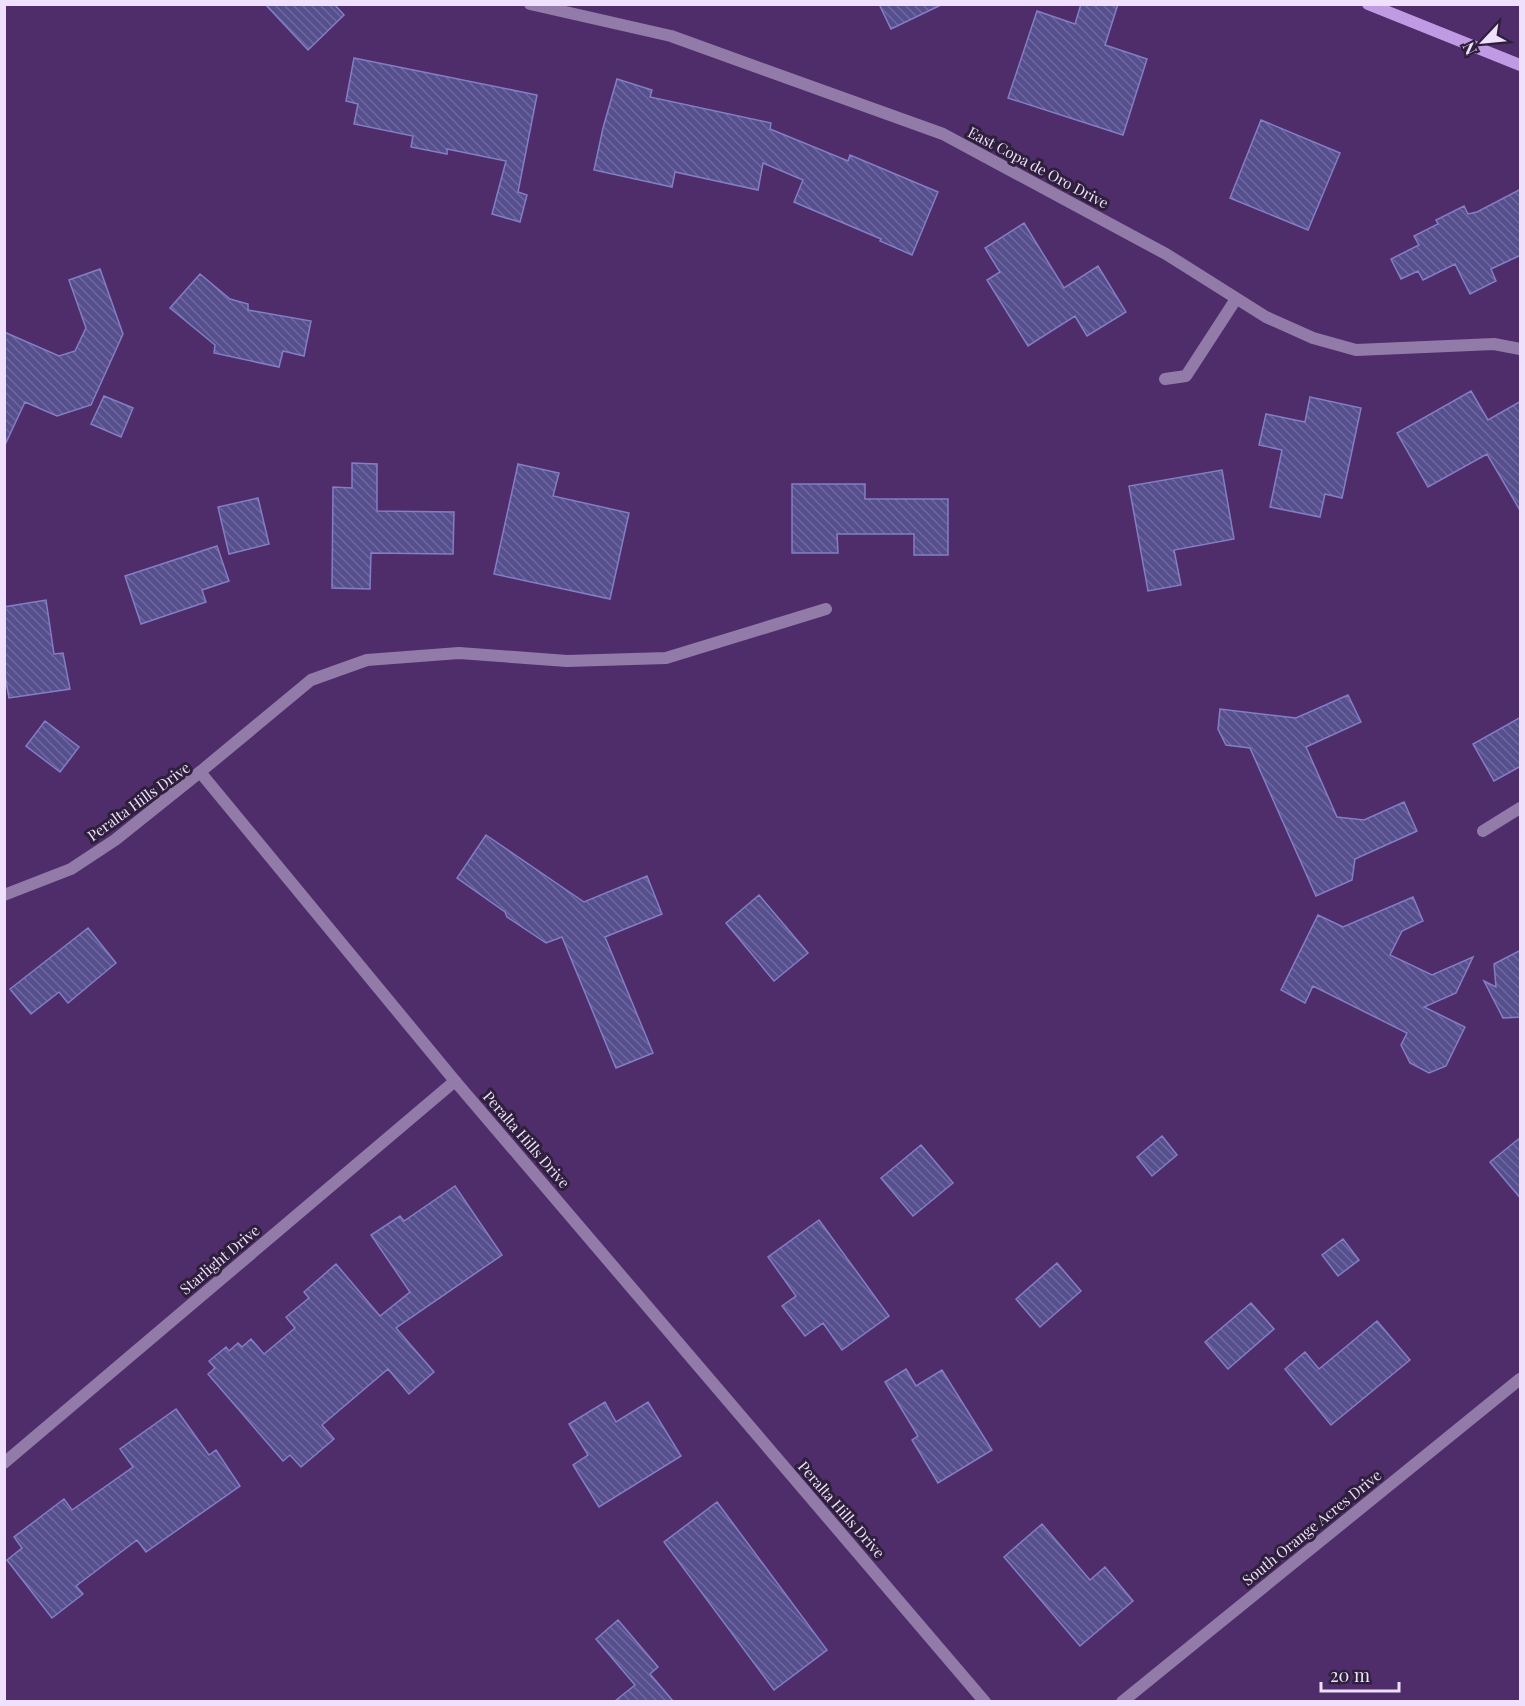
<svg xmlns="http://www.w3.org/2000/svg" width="1525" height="1706" font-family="'Playfair Display',serif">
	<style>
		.building { fill: url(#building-back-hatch); stroke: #847ec5; stroke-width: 1.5 }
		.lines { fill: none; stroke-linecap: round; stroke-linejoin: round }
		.minor { stroke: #927ba9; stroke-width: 12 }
		.tertiary { stroke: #927ba9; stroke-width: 12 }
		.secondary { stroke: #c09be4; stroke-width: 12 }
		.labels { text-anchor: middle; stroke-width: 6; stroke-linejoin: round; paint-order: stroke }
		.street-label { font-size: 15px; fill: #efe0fe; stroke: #2e1f3b }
	</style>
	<defs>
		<pattern id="building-back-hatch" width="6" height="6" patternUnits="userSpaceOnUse" patternTransform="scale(1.5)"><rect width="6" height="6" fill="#564f8e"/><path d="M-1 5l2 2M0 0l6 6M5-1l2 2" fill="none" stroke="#6f689f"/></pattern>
	</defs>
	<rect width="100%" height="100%" fill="#4f2d6b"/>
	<!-- building -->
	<path class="building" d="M 265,4 L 334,4 L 344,15 L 308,50 Z
		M 879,4 L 943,4 L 891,29 Z
		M 1081,4 L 1118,4 L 1105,45 L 1147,59 L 1123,135 L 1008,98 L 1037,11 L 1075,24 Z
		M 354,58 L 537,95 L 518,192 L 527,195 L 520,222 L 492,214 L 506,161 L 447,149 L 447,154 L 411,147 L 413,136 L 354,124 L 358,104 L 346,101 Z
		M 617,79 L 652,90 L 650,97 L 771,123 L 770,129 L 848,161 L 850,155 L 938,192 L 912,255 L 880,241 L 881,239 L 794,202 L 803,180 L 763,163 L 758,190 L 675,172 L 672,187 L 594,170 L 603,128 Z
		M 1261,120 L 1340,153 L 1308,230 L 1230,198 Z
		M 1521,189 L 1521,255 L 1491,269 L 1496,281 L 1470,294 L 1455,264 L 1423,280 L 1418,271 L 1401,279 L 1391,259 L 1419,245 L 1414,236 L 1438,224 L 1436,220 L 1464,206 L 1468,214 L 1477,212 Z
		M 1024,223 L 1064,288 L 1098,266 L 1126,312 L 1087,336 L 1075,316 L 1028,346 L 987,280 L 1000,272 L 985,248 Z
		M 100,269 L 123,334 L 91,405 L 57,416 L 25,402 L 4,447 L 4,332 L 59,356 L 75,351 L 86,328 L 69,280 Z
		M 200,274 L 230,299 L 248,304 L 248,310 L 311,321 L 304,356 L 283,351 L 279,367 L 214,353 L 215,345 L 170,308 Z
		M 1471,391 L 1488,420 L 1521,401 L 1521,512 L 1487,454 L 1428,487 L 1397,433 Z
		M 104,396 L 133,408 L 121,437 L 91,424 Z
		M 1310,397 L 1361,408 L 1342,498 L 1325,494 L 1320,517 L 1270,507 L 1282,450 L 1259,445 L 1266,414 L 1305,422 Z
		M 352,463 L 377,464 L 377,511 L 454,512 L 453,554 L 371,553 L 370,589 L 332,588 L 333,487 L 352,488 Z
		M 518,464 L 559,473 L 553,496 L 629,513 L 610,599 L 494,574 Z
		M 1222,470 L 1234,539 L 1174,550 L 1181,585 L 1148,591 L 1129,486 Z
		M 792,484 L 865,484 L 865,499 L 948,499 L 948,555 L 914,555 L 914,534 L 837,534 L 838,553 L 792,553 Z
		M 258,498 L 269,544 L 229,554 L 218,507 Z
		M 217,546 L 229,581 L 202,590 L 206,602 L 141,624 L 125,576 Z
		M 46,600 L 54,654 L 63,653 L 70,689 L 9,698 L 4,670 L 4,607 Z
		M 1348,695 L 1361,722 L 1306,747 L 1337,817 L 1364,820 L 1404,802 L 1417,831 L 1355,859 L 1352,880 L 1316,896 L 1250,748 L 1226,745 L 1218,729 L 1220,709 L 1296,718 Z
		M 1521,717 L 1521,766 L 1494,781 L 1473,744 Z
		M 45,721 L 79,747 L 60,772 L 26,746 Z
		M 486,835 L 584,902 L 647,876 L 662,914 L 605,937 L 653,1053 L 616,1068 L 562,937 L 546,943 L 507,917 L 505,912 L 457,878 Z
		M 759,895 L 808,953 L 774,981 L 726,923 Z
		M 1413,897 L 1423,921 L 1402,931 L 1390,955 L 1432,975 L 1473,957 L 1456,993 L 1424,1007 L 1465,1027 L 1446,1066 L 1429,1073 L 1410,1063 L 1401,1045 L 1407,1033 L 1313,986 L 1305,1003 L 1281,990 L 1318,915 L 1343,927 Z
		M 88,928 L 116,963 L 68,1003 L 59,992 L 31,1014 L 10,989 Z
		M 1521,950 L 1521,1017 L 1503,1018 L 1484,981 L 1496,987 L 1494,964 Z
		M 1162,1136 L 1177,1155 L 1152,1176 L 1137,1157 Z
		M 1521,1137 L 1521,1199 L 1490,1162 Z
		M 921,1145 L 953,1183 L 913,1216 L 881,1178 Z
		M 455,1186 L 502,1255 L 396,1328 L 434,1372 L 409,1394 L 388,1369 L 322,1425 L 334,1439 L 301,1467 L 290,1455 L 283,1461 L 208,1374 L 215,1368 L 209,1361 L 226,1347 L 229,1351 L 238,1343 L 242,1347 L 251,1339 L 264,1354 L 295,1328 L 286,1317 L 309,1298 L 304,1292 L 336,1264 L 380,1316 L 410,1292 L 371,1235 L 400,1216 L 404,1221 Z
		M 819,1220 L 889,1316 L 842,1350 L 823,1323 L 805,1336 L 782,1306 L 796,1296 L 768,1257 Z
		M 1343,1239 L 1359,1260 L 1338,1276 L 1322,1255 Z
		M 1057,1263 L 1081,1291 L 1040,1327 L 1016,1299 Z
		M 1251,1303 L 1274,1329 L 1228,1369 L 1205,1342 Z
		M 1377,1321 L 1410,1360 L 1331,1425 L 1285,1369 L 1305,1352 L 1319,1369 Z
		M 906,1369 L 916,1386 L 942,1370 L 992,1450 L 938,1483 L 912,1440 L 918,1436 L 885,1382 Z
		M 605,1402 L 616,1422 L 648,1402 L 681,1456 L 599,1507 L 573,1465 L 588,1455 L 569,1424 Z
		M 176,1409 L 209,1455 L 216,1450 L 240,1486 L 146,1552 L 137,1540 L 76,1586 L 83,1594 L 52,1618 L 7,1560 L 22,1548 L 14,1537 L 64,1499 L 72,1510 L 133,1467 L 120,1449 Z
		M 717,1502 L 827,1650 L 774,1690 L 664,1542 Z
		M 1042,1524 L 1090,1580 L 1105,1567 L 1133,1601 L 1080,1646 L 1004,1557 Z
		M 618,1620 L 658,1667 L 650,1674 L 673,1701 L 615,1701 L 635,1685 L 596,1639 Z"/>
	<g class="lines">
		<!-- minor -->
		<path class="minor" d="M 530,4 L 671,36 L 943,134 L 1166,254 L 1266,317 L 1313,338 L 1356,350 L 1494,344 L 1520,349
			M 1165,379 L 1186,376 L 1236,299
			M 200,772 L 311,680 L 367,660 L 459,653 L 567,661 L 666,658 L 826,609
			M 1483,831 L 1520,808
			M 4,1463 L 455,1081
			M 1122,1702 L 1520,1379"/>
		<!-- tertiary -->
		<path class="tertiary" d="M 4,895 L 71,869 L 115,840 L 200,772 L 455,1081 L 985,1702"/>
		<!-- secondary -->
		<path class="secondary" d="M 1368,4 L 1520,65"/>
	</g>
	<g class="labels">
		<!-- street labels -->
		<g class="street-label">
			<text transform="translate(1038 168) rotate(28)" y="5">East Copa de Oro Drive</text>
			<text transform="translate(139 802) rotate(-36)" y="5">Peralta Hills Drive</text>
			<text transform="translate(526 1140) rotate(49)" y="5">Peralta Hills Drive</text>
			<text transform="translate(220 1260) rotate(-40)" y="5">Starlight Drive</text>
			<text transform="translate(841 1510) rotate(49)" y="5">Peralta Hills Drive</text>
			<text transform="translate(1312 1528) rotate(-39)" y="5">South Orange Acres Drive</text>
		</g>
	</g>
	<!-- border -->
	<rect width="1525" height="1706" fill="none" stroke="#efe0fe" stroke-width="12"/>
	<!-- north arrow -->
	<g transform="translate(1483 42) rotate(244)" stroke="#2e1f3b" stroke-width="4.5" paint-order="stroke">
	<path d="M0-4.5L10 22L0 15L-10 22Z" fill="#efe0fe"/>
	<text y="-9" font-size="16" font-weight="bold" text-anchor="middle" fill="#efe0fe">N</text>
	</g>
	<!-- scale -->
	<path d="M1321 1682v9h78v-9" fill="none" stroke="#efe0fe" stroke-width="3"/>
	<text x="1330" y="1682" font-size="18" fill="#efe0fe" stroke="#2e1f3b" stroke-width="4.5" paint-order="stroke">20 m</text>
</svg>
